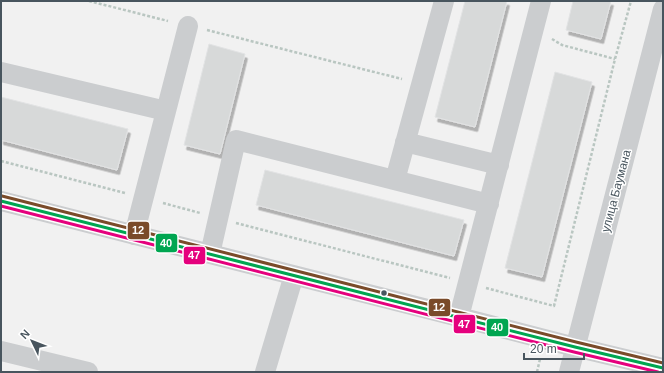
<svg xmlns="http://www.w3.org/2000/svg" width="664" height="373" font-family="Helvetica,sans-serif">
	<style>
		.building { fill: #d7d9d9; stroke: #e2e3e4; filter: url(#shadow) }
		.lines { fill: none; stroke-linecap: round; stroke-linejoin: round }
		.path { stroke: #b9c6c1; stroke-width: 2.5; stroke-dasharray: 3 2; stroke-linecap: butt }
		.minor { stroke: #cbcdcf; stroke-width: 20 }
		.bus-1-casing { stroke: #fff; stroke-width: 6 }
		.bus-2-casing { stroke: #fff; stroke-width: 6 }
		.bus-3-casing { stroke: #fff; stroke-width: 6 }
		.bus-1 { stroke: #00a651; stroke-width: 3 }
		.bus-2 { stroke: #e5007d; stroke-width: 3 }
		.bus-3 { stroke: #7a4b2a; stroke-width: 3 }
		.bus-dot { fill: #48555e; stroke: #fff; stroke-width: 1.5 }
		.labels { text-anchor: middle; stroke-width: 3; stroke-linejoin: round; paint-order: stroke }
		.street-label { font-size: 12px; fill: #48555e; stroke: #fff }
		.line-badge { stroke: #fff; stroke-width: 1.5 }
		.badge-label { font-size: 11px; text-anchor: middle; font-weight: bold; fill: #fff }
	</style>
	<defs>
		<filter id="shadow"><feDropShadow dx="2.5" dy="4.5" stdDeviation="0" flood-color="#0004"/></filter>
	</defs>
	<rect width="100%" height="100%" fill="#f1f1f1"/>
	<!-- building -->
	<path class="building" d="M 465,1 L 507,1 L 475,127 L 435,117 Z
		M 573,1 L 611,1 L 601,39 L 566,30 Z
		M 209,44 L 245,54 L 220,154 L 184,145 Z
		M 555,72 L 592,82 L 542,277 L 505,268 Z
		M 1,97 L 128,129 L 117,170 L 1,140 Z
		M 265,170 L 464,220 L 454,256 L 256,205 Z"/>
	<g class="lines">
		<!-- path -->
		<path class="path" d="M 89,1 L 168,21
			M 207,30 L 402,79
			M 552,39 L 562,45 L 615,59
			M 1,161 L 125,193
			M 163,203 L 200,213
			M 236,223 L 450,278
			M 486,288 L 554,306 L 615,59 L 631,1
			M 537,372 L 540,359"/>
		<!-- minor -->
		<path class="minor" d="M 1,72 L 166,111
			M 405,142 L 499,165
			M 395,180 L 444,1
			M 1,201 L 459,317 L 575,347 L 663,368
			M 134,235 L 188,26
			M 210,254 L 236,140 L 489,204
			M 459,317 L 541,1
			M 1,351 L 88,372
			M 265,372 L 294,275
			M 569,372 L 663,9"/>
		<!-- bus-1 casing -->
		<g class="bus-1-casing">
			<path id="bus-1" d="M 1,201 L 575,347 L 663,368"/>
		</g>
		<!-- bus-2 casing -->
		<g class="bus-2-casing">
			<path id="bus-2" d="M 1,206 L 574,352 L 658,372"/>
		</g>
		<!-- bus-3 casing -->
		<g class="bus-3-casing">
			<path id="bus-3" d="M 2,196 L 576,342 L 663,363"/>
		</g>
		<!-- bus-1 -->
		<use href="#bus-1" class="bus-1"/>
		<!-- bus-2 -->
		<use href="#bus-2" class="bus-2"/>
		<!-- bus-3 -->
		<use href="#bus-3" class="bus-3"/>
	</g>
	<!-- markers -->
	<circle class="bus-dot" cx="384" cy="293" r="3.5"/>
	<g class="labels">
		<!-- street labels -->
		<g class="street-label">
			<text transform="translate(616 191) rotate(-75)" y="4">улица Баумана</text>
		</g>
	</g>
	<g class="line-badge">
		<rect x="127" y="221" width="23" height="19" rx="4" fill="#7a4b2a"/>
		<rect x="155" y="233" width="23" height="20" rx="4" fill="#00a651"/>
		<rect x="183" y="246" width="23" height="19" rx="4" fill="#e5007d"/>
		<rect x="428" y="298" width="23" height="19" rx="4" fill="#7a4b2a"/>
		<rect x="453" y="314" width="23" height="20" rx="4" fill="#e5007d"/>
		<rect x="486" y="318" width="23" height="19" rx="4" fill="#00a651"/>
	</g>
	<g class="badge-label">
		<text x="138" y="234">12</text>
		<text x="166" y="247">40</text>
		<text x="194" y="259">47</text>
		<text x="439" y="311">12</text>
		<text x="464" y="328">47</text>
		<text x="497" y="331">40</text>
	</g>
	<!-- border -->
	<rect width="664" height="373" fill="none" stroke="#48555e" stroke-width="4"/>
	<!-- north arrow -->
	<g transform="translate(32 341) rotate(313)" stroke="#ffffff" stroke-width="3" paint-order="stroke">
	<path d="M0-3L7 15L0 10L-7 15Z" fill="#48555e"/>
	<text y="-6" font-size="11" font-weight="bold" text-anchor="middle" fill="#48555e">N</text>
	</g>
	<!-- scale -->
	<path d="M524 353v6h60v-6" fill="none" stroke="#48555e" stroke-width="2"/>
	<text x="530" y="353" font-size="12" fill="#48555e" stroke="#ffffff" stroke-width="3" paint-order="stroke">20 m</text>
</svg>
